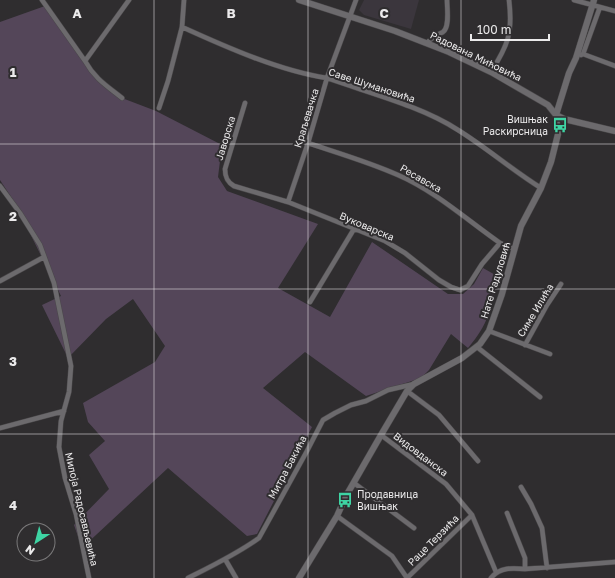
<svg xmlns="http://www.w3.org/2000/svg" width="615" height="578" font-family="'Golos Text',sans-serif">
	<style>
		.built { fill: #3b363d }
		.green { fill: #544659 }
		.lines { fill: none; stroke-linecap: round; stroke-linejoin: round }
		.street-casing { stroke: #4a484a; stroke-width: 5.5 }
		.secondary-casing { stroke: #4a484a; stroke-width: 7 }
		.street { stroke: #6c6a6d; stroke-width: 4.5 }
		.secondary { stroke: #6c6a6d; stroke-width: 6 }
		.grid { fill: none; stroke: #ebeaeb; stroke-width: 1; stroke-opacity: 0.55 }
		.labels { text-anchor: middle; stroke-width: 4; stroke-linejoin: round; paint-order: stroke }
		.street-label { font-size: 10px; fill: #ebeaeb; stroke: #2f2d2f }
		.poi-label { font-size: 10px; fill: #ebeaeb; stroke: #2f2d2f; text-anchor: end }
		.grid-label { font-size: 13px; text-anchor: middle; font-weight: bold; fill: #ebeaeb; stroke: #2f2d2f; stroke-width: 4; stroke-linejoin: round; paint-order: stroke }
	</style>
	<rect width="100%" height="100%" fill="#2f2d2f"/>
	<!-- built -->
	<path class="built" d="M 364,0 L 419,0 L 411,29 L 364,15 L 359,10 Z"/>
	<!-- green -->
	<path class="green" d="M 45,6 L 90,71 L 122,98 L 156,111 L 222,145 L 218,177 L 227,191 L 318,224 L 278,288 L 330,317 L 372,242 L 448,294 L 463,294 L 474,284 L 483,268 L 499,277 C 491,307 489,324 468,348 L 451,334 L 429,370 L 421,378 L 366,396 L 305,352 L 263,388 L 312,427 L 257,534 L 247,536 L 168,468 L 82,548 L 74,525 L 109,489 L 89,455 L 105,441 L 88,422 L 83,403 L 155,362 L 165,346 L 133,299 L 106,319 L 68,358 L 42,305 L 61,296 L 15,203 L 0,180 L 0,22 Z"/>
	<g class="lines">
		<!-- street casing -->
		<g class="street-casing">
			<path id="street" d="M 42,0 L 85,61 C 95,79 107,86 122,98
				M 574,0 L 615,11
				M 182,27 C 226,47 280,71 327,78 C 369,93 421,106 458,130 C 487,148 512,170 541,188
				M 427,43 C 432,37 437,35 443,32 C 450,27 447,8 447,0
				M 583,54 L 600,7
				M 581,55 L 583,54 L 615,66
				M 85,61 L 129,0
				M 491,72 C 508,45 513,33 509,0
				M 245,103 L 225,169 C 225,177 227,182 234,186 L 288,202 L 385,241 L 405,253 L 439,280 L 451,287 L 460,290 L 468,286 L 482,264 L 500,243
				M 159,108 L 168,81 L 182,27 L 184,0
				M 308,143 C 338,153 369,162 398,175 C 435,191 467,220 500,243 L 514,249
				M 0,186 L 20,213 L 40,245 L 54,283 L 71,366 L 69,392 L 61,421 L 59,447 L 65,478 L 76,514 L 89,578
				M 288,202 L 308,143 L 327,78 L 356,0
				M 0,281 L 44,257
				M 310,302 L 354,229
				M 489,331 L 550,354
				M 525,345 L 547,305 L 561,284
				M 477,347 L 540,397
				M 407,391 L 439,415 L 478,461
				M 0,428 L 64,411
				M 381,435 L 446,484 L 472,515 L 496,572
				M 354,483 L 414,528
				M 521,487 L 531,504 L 542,528 L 547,568
				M 507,513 L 525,558 L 525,569
				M 337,516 L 392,556 L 407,578 L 472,515
				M 225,559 L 236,578
				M 188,578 C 212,566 237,554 259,538 L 307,451 L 323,420 L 335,413 L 351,405 L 366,401 L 388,390 L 414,384
				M 491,578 C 500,567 512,568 525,569 L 615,562"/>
		</g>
		<!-- secondary casing -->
		<g class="secondary-casing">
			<path id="secondary" d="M 299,0 L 395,31 L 449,52 L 491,72 L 548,105 L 556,115 L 564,119 L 615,131
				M 299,578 L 337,516 L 346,496 L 381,435 L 407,391 L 414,384 L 462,358 L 480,344 L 489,331 L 502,294 L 521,226 L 541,188 L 551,162 L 558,134 L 556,115 L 569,73 L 576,58 L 594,0"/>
		</g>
		<!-- street -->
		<use href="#street" class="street"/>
		<!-- secondary -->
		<use href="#secondary" class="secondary"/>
	</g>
	<!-- grid -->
	<path class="grid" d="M 154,0 L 154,578M 308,0 L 308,578M 461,0 L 461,578M 0,144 L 615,144M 0,289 L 615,289M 0,434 L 615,434"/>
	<!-- icons -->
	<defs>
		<g id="bus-bare" transform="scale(1.2)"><path d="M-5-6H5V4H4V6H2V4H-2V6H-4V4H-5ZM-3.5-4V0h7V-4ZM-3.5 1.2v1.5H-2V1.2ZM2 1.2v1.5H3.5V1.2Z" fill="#3ed4a3" stroke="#2f2d2f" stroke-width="2.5" paint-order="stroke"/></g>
	</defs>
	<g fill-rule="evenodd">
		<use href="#bus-bare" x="560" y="125"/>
		<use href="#bus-bare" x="345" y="500"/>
	</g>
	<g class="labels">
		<!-- street labels -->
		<g class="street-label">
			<text transform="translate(476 56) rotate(26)" y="4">Радована Мићовића</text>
			<text transform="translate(372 85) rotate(18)" y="4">Саве Шумановића</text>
			<text transform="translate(306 118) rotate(-73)" y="4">Краљевачка</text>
			<text transform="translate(225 138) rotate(-73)" y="4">Јаворска</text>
			<text transform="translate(421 178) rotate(30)" y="4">Ресавска</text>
			<text transform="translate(367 226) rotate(23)" y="4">Вуковарска</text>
			<text transform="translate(495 280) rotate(-73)" y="4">Нате Радуловић</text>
			<text transform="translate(535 310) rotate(-59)" y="4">Симе Илића</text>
			<text transform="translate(421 454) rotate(37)" y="4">Видовданска</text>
			<text transform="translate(287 467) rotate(-62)" y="4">Митра Бакића</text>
			<text transform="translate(82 509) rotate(77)" y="4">Милоја Радосављевића</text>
			<text transform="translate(433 540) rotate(-45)" y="4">Раце Терзића</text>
		</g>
		<!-- poi labels -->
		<g class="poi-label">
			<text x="548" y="123">Вишњак<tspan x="548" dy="12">Раскирсница</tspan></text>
			<text x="357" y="498" text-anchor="start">Продавница<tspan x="357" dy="12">Вишњак</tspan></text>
		</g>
	</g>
	<g class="grid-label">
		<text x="77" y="18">A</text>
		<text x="231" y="18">B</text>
		<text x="384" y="18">C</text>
		<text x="13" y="77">1</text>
		<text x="13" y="221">2</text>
		<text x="13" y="366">3</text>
		<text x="13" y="510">4</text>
	</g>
	<!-- north arrow -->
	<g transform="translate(36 542) rotate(216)"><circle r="19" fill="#2f2d2f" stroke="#7a797a"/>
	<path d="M0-3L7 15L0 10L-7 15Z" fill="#3ed4a3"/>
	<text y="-6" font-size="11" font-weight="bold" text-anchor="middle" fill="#ebeaeb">N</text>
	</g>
	<!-- scale -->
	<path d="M471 34v6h78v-6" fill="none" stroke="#ebeaeb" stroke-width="2"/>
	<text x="477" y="34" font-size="12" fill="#ebeaeb" stroke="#2f2d2f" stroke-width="3" paint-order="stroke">100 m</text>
</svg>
